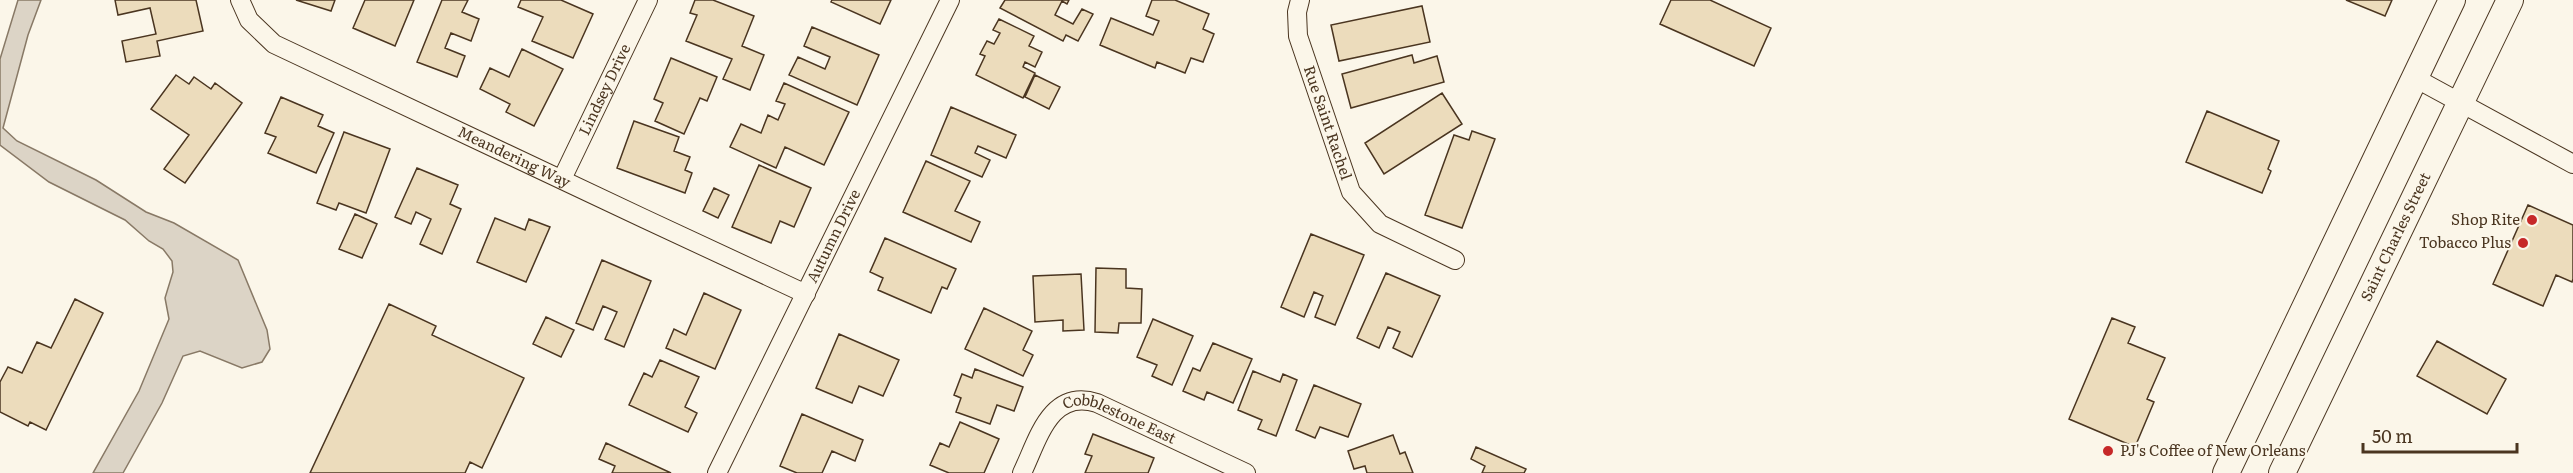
<svg xmlns="http://www.w3.org/2000/svg" width="2573" height="473" font-family="Literata,serif">
	<style>
		.water { fill: #dcd4c6; stroke: #887966; stroke-width: 1.5 }
		.building { fill: #ecdcbc; stroke: #4a3520; stroke-width: 1.5 }
		.lines { fill: none; stroke-linecap: round; stroke-linejoin: round }
		.street-casing { stroke: #4a3520; stroke-width: 20 }
		.secondary-casing { stroke: #4a3520; stroke-width: 28 }
		.street { stroke: #fbf6e9; stroke-width: 18 }
		.secondary { stroke: #fbf6e9; stroke-width: 26 }
		.poi-dot { fill: #c62828; stroke: #fbf6e9; stroke-width: 2 }
		.labels { text-anchor: middle; stroke-width: 4.5; stroke-linejoin: round; paint-order: stroke }
		.street-label { font-size: 15px; fill: #4a3520; stroke: #fbf6e9 }
		.poi-label { font-size: 15px; fill: #4a3520; stroke: #fbf6e9; text-anchor: end }
	</style>
	<rect width="100%" height="100%" fill="#fbf6e9"/>
	<!-- water -->
	<path class="water" d="M 18,0 L 41,0 L 28,35 L 3,128 L 17,141 L 96,180 L 146,212 L 174,223 L 238,260 L 267,330 L 270,349 L 262,362 L 242,368 L 200,351 L 183,356 L 162,403 L 123,473 L 93,473 L 139,391 L 169,319 L 165,298 L 173,272 L 172,261 L 163,249 L 149,241 L 125,220 L 49,182 L 0,145 L 0,59 Z"/>
	<!-- building -->
	<path class="building" d="M 115,0 L 196,0 L 203,31 L 157,41 L 160,56 L 126,62 L 122,41 L 156,34 L 150,8 L 118,15 Z
		M 296,0 L 335,0 L 331,11 Z
		M 365,0 L 414,0 L 395,46 L 353,28 Z
		M 442,0 L 468,0 L 462,12 L 479,19 L 471,41 L 451,33 L 445,48 L 465,56 L 457,77 L 417,62 Z
		M 521,0 L 561,0 L 593,14 L 573,58 L 532,41 L 543,17 L 518,7 Z
		M 695,0 L 713,0 L 754,16 L 742,46 L 764,55 L 750,90 L 723,79 L 732,59 L 686,41 L 697,15 L 690,13 Z
		M 832,0 L 891,0 L 880,24 L 831,2 Z
		M 1005,0 L 1069,0 L 1067,4 L 1062,1 L 1055,15 L 1073,24 L 1082,9 L 1093,14 L 1078,41 L 1066,35 L 1063,41 L 1000,8 Z
		M 1152,0 L 1175,0 L 1209,14 L 1203,29 L 1214,34 L 1203,62 L 1191,58 L 1185,73 L 1157,62 L 1155,68 L 1100,45 L 1111,18 L 1153,35 L 1159,21 L 1146,16 Z
		M 1671,0 L 1710,0 L 1771,28 L 1754,66 L 1660,24 Z
		M 2346,0 L 2392,0 L 2385,16 Z
		M 1422,6 L 1430,42 L 1339,61 L 1331,25 Z
		M 999,19 L 1034,36 L 1029,46 L 1042,52 L 1035,67 L 1025,62 L 1023,67 L 1035,73 L 1023,98 L 976,75 L 985,56 L 980,54 L 987,41 L 994,44 L 1000,33 L 993,30 Z
		M 812,27 L 879,55 L 857,105 L 789,75 L 798,57 L 825,69 L 830,57 L 804,46 Z
		M 522,49 L 563,69 L 534,126 L 506,112 L 510,104 L 480,89 L 490,68 L 509,77 Z
		M 1412,55 L 1414,63 L 1437,56 L 1444,82 L 1351,108 L 1342,74 Z
		M 671,58 L 717,77 L 707,101 L 700,98 L 684,134 L 655,121 L 663,103 L 654,99 Z
		M 176,75 L 189,84 L 194,77 L 211,89 L 215,83 L 242,103 L 185,183 L 164,169 L 189,135 L 151,109 Z
		M 1035,75 L 1060,87 L 1049,109 L 1025,97 Z
		M 784,83 L 849,112 L 824,165 L 785,147 L 776,168 L 730,147 L 741,124 L 761,133 L 768,115 L 778,120 L 785,104 L 776,101 Z
		M 1442,93 L 1462,124 L 1384,174 L 1365,143 Z
		M 281,97 L 323,115 L 318,126 L 334,133 L 316,173 L 268,153 L 276,137 L 265,133 Z
		M 951,107 L 1016,135 L 1006,158 L 978,146 L 975,153 L 990,160 L 982,177 L 931,155 Z
		M 2207,111 L 2279,141 L 2268,169 L 2271,171 L 2262,193 L 2186,162 Z
		M 634,121 L 679,137 L 674,151 L 690,157 L 685,170 L 692,173 L 685,193 L 617,168 Z
		M 1472,131 L 1495,139 L 1462,228 L 1425,215 L 1454,135 L 1469,140 Z
		M 344,132 L 390,149 L 366,213 L 339,203 L 336,210 L 317,203 Z
		M 926,161 L 970,181 L 955,211 L 980,222 L 971,242 L 903,212 Z
		M 759,165 L 811,188 L 794,227 L 780,221 L 771,243 L 732,227 Z
		M 417,168 L 458,185 L 450,204 L 461,209 L 442,254 L 420,244 L 431,219 L 416,212 L 411,224 L 395,217 Z
		M 714,188 L 729,195 L 718,218 L 703,211 Z
		M 2528,205 L 2573,225 L 2573,279 L 2572,282 L 2556,275 L 2543,306 L 2493,284 Z
		M 355,214 L 377,224 L 362,258 L 339,249 Z
		M 495,218 L 525,230 L 529,219 L 550,227 L 526,282 L 477,262 Z
		M 1311,234 L 1364,255 L 1335,325 L 1315,317 L 1323,296 L 1314,292 L 1304,317 L 1281,307 Z
		M 885,238 L 956,269 L 947,289 L 942,287 L 931,313 L 878,290 L 883,278 L 870,272 Z
		M 602,260 L 651,281 L 624,347 L 605,339 L 617,312 L 603,306 L 593,330 L 576,323 Z
		M 1096,268 L 1126,269 L 1126,288 L 1142,289 L 1141,323 L 1119,323 L 1118,333 L 1095,332 Z
		M 1386,273 L 1440,296 L 1412,357 L 1393,348 L 1400,332 L 1388,327 L 1379,348 L 1357,338 Z
		M 1081,274 L 1084,330 L 1063,331 L 1063,320 L 1035,322 L 1033,276 Z
		M 704,293 L 741,310 L 715,369 L 666,348 L 674,329 L 686,335 Z
		M 75,299 L 103,313 L 46,430 L 30,422 L 28,426 L 0,412 L 0,382 L 8,367 L 22,373 L 37,342 L 51,348 Z
		M 389,304 L 436,326 L 432,335 L 524,378 L 482,468 L 470,462 L 465,473 L 310,473 Z
		M 984,308 L 1032,331 L 1023,350 L 1033,355 L 1023,376 L 965,349 Z
		M 546,317 L 574,330 L 561,357 L 533,344 Z
		M 2112,318 L 2135,327 L 2128,343 L 2165,358 L 2147,399 L 2154,402 L 2135,447 L 2069,419 Z
		M 1153,319 L 1193,336 L 1172,385 L 1152,376 L 1157,365 L 1137,357 Z
		M 839,334 L 899,360 L 883,396 L 859,386 L 852,403 L 816,388 Z
		M 2437,341 L 2506,379 L 2487,414 L 2417,376 Z
		M 1213,343 L 1252,359 L 1233,403 L 1207,392 L 1204,400 L 1183,391 L 1193,368 L 1200,371 Z
		M 660,360 L 699,377 L 685,407 L 697,413 L 688,432 L 629,405 L 644,373 L 652,377 Z
		M 975,369 L 1023,387 L 1014,411 L 997,405 L 990,424 L 956,412 L 961,398 L 954,395 L 962,374 L 972,378 Z
		M 1253,371 L 1280,382 L 1283,374 L 1297,380 L 1276,436 L 1258,429 L 1262,420 L 1238,410 Z
		M 1314,385 L 1361,404 L 1348,437 L 1320,427 L 1315,438 L 1296,430 Z
		M 802,414 L 863,440 L 855,461 L 832,451 L 822,473 L 797,473 L 780,466 Z
		M 960,422 L 999,439 L 984,473 L 949,473 L 930,465 L 940,443 L 949,447 Z
		M 1093,434 L 1154,458 L 1148,473 L 1085,473 L 1092,456 L 1085,454 Z
		M 1393,435 L 1400,454 L 1405,452 L 1413,473 L 1367,473 L 1365,466 L 1354,469 L 1348,451 Z
		M 606,443 L 671,473 L 612,473 L 615,466 L 599,459 Z
		M 1476,447 L 1526,469 L 1524,473 L 1482,473 L 1485,466 L 1471,459 Z"/>
	<g class="lines">
		<!-- street casing -->
		<g class="street-casing">
			<g id="street">
				<path id="s1" d="M 240,0 L 249,20 L 274,44 C 451,127 628,212 806,294"/>
				<path id="s2" d="M 1300,0 L 1297,12 L 1298,36 L 1351,192 L 1380,224 L 1455,260"/>
				<path d="M 2415,78 L 2573,164"/>
				<path id="s3" d="M 562,179 L 648,0"/>
				<path id="s4" d="M 717,473 L 950,0"/>
				<path id="s5" d="M 1022,473 C 1038,440 1050,388 1097,403 L 1246,473"/>
			</g>
		</g>
		<!-- secondary casing -->
		<g class="secondary-casing">
			<g id="secondary">
				<path d="M 2226,473 L 2452,0"/>
				<path id="s6" d="M 2282,473 L 2510,0"/>
			</g>
		</g>
		<!-- street -->
		<use href="#street" class="street"/>
		<!-- secondary -->
		<use href="#secondary" class="secondary"/>
	</g>
	<!-- markers -->
	<g class="poi-dot">
		<circle cx="2532" cy="220" r="6"/>
		<circle cx="2523" cy="243" r="6"/>
		<circle cx="2108" cy="451" r="6"/>
	</g>
	<g class="labels">
		<!-- street labels -->
		<g class="street-label">
			<text dy="5" stroke="none"><textPath href="#s3" startOffset="99">Lindsey Drive</textPath></text>
			<text dy="5" stroke="none"><textPath href="#s2" startOffset="128">Rue Saint Rachel</textPath></text>
			<text dy="5" stroke="none"><textPath href="#s1" startOffset="322">Meandering Way</textPath></text>
			<text dy="5" stroke="none"><textPath href="#s6" startOffset="262">Saint Charles Street</textPath></text>
			<text dy="5" stroke="none"><textPath href="#s4" startOffset="264">Autumn Drive</textPath></text>
			<text dy="5" stroke="none"><textPath href="#s5" startOffset="141">Cobblestone East</textPath></text>
		</g>
		<!-- poi labels -->
		<g class="poi-label">
			<text x="2520" y="225">Shop Rite</text>
			<text x="2511" y="248">Tobacco Plus</text>
			<text x="2120" y="456" text-anchor="start">PJ's Coffee of New Orleans</text>
		</g>
	</g>
	<!-- scale -->
	<path d="M2363 443v9h154v-9" fill="none" stroke="#4a3520" stroke-width="3"/>
	<text x="2372" y="443" font-size="18" fill="#4a3520" stroke="#fbf6e9" stroke-width="4.5" paint-order="stroke">50 m</text>
</svg>
